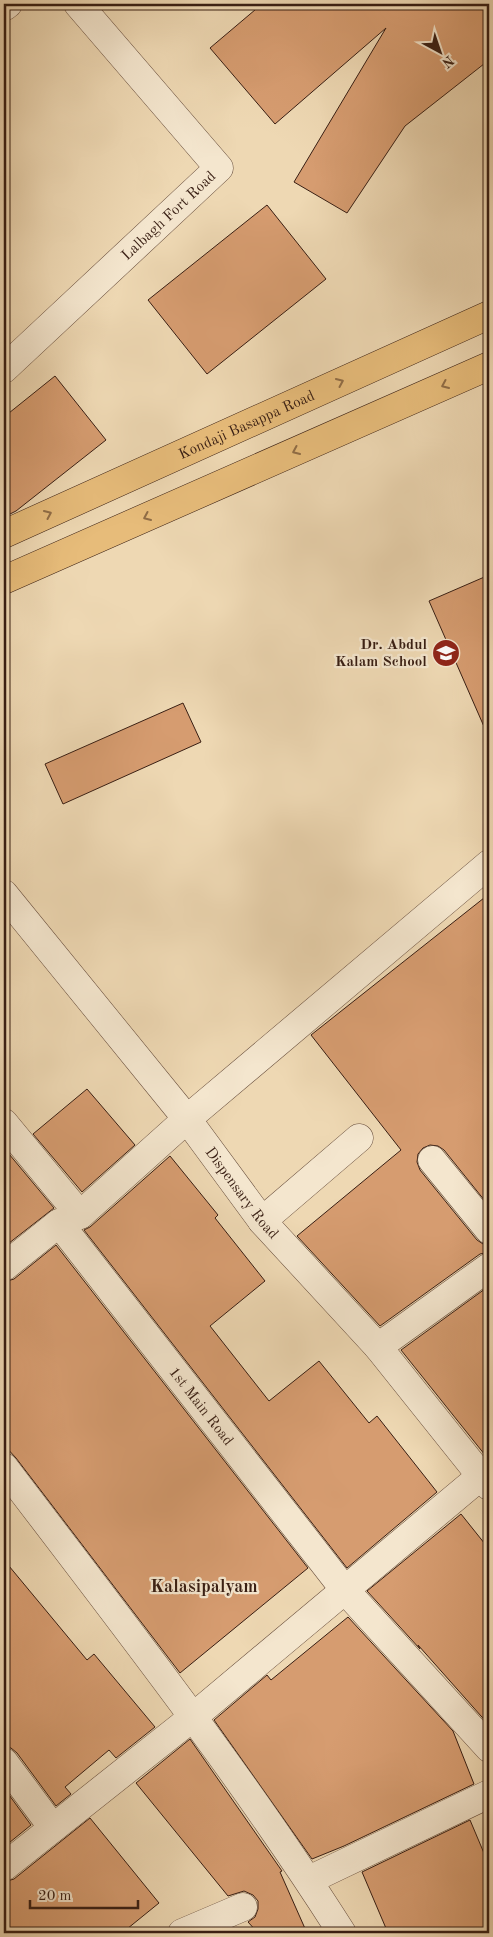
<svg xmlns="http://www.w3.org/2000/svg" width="493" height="1937" font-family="'Old Standard TT',serif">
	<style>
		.building { fill: #d69c70; stroke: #381e13 }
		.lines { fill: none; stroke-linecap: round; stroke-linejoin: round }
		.minor-casing { stroke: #664c3b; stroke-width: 29 }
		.major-casing { stroke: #381e13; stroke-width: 29 }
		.minor { stroke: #f4e6ce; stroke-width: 28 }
		.major { stroke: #e7bc7a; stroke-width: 28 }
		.oneway { stroke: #906d46 }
		.labels { text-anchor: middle; stroke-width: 4.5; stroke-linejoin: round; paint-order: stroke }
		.street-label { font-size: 15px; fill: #381e13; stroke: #f4e6ce }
		.poi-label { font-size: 15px; font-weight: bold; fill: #381e13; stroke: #f4e6ce; text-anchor: end }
		.quarter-label { font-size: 18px; font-weight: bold; fill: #381e13; stroke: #f4e6ce }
	</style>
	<rect width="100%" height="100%" fill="#eed8b3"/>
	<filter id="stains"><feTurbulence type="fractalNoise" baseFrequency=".004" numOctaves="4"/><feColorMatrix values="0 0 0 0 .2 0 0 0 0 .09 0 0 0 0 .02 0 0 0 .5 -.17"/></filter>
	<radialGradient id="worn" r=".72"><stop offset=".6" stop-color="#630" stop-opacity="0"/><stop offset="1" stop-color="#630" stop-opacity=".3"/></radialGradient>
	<!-- building -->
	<path class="building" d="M 262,4 L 489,4 L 489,60 L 405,126 L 347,213 L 294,182 L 386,28 L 275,124 L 210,48 Z
		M 267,205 L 326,279 L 207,374 L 148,300 Z
		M 55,376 L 106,440 L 16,511 L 4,517 L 4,417 Z
		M 489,575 L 489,738 L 429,601 Z
		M 183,703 L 201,742 L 63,804 L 45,764 Z
		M 489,894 L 489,1206 L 444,1150 L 438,1146 L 430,1145 L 423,1148 L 418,1154 L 417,1162 L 420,1170 L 477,1240 L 483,1244 L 489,1245 L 489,1252 L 480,1254 L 380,1326 L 297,1236 L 401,1150 L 311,1035 Z
		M 87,1089 L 135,1145 L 82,1192 L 33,1134 Z
		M 9,1154 L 54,1208 L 4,1247 L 4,1159 Z
		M 170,1156 L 218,1215 L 215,1218 L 265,1281 L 210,1326 L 269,1401 L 319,1361 L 369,1423 L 377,1416 L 437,1492 L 347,1568 L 84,1230 L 90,1227 Z
		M 56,1245 L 308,1568 L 180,1673 L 16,1458 L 4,1445 L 4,1282 L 14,1279 Z
		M 489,1286 L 489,1460 L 401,1350 Z
		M 461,1514 L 489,1549 L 489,1725 L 418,1645 L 420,1649 L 367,1591 Z
		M 4,1560 L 87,1660 L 94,1654 L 155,1727 L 116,1758 L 109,1750 L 65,1787 L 71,1794 L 56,1806 L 17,1753 L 11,1748 L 4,1747 Z
		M 348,1617 L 453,1731 L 474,1784 L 344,1846 L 312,1859 L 214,1720 L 267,1675 L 271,1680 Z
		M 190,1739 L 282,1871 L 280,1872 L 307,1933 L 258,1933 L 248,1922 L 255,1917 L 258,1909 L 258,1901 L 253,1895 L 244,1891 L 228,1896 L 136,1783 Z
		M 4,1788 L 31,1825 L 4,1847 Z
		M 90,1818 L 159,1903 L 122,1933 L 4,1933 L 4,1882 L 14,1879 Z
		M 470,1820 L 489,1865 L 489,1933 L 388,1933 L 362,1872 Z"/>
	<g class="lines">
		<!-- minor casing -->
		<g class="minor-casing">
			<g id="minor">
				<path d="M 4,7 L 8,4"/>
				<path id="s1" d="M 4,369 L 219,168 L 78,4"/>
				<path id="s2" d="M 4,894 L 187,1119 L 262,1221 L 378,1347 L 489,1486"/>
				<path d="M 4,1123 L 80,1215"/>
				<path d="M 432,1160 L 489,1230"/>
				<path d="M 262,1221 L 359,1138"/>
				<path id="s3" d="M 59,1223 L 344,1589 L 489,1748"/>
				<path d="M 4,1267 L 59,1223 L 80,1215 L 187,1119 L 489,864"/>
				<path d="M 378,1347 L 489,1267"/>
				<path d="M 4,1467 C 120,1620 239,1771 342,1933"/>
				<path d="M 4,1762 L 53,1828"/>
				<path d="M 4,1867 L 193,1717 L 481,1476"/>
				<path d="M 309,1880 L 489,1794"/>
				<path d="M 182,1933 L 243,1907"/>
			</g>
		</g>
		<!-- major casing -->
		<g class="major-casing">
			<g id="major">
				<path id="s4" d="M 4,534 L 489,315"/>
				<path d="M 4,580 L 489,366"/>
			</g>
		</g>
		<!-- minor -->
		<use href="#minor" class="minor"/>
		<!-- major -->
		<use href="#major" class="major"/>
	</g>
	<!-- one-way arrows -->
	<defs><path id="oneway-chevron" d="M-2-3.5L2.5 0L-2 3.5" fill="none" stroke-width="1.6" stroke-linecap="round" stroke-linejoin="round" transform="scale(1.25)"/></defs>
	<g class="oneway">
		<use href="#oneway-chevron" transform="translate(340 382) rotate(-24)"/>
		<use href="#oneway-chevron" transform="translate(445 385) rotate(156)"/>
		<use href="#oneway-chevron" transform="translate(296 451) rotate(156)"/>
		<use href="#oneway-chevron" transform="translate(48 514) rotate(-24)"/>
		<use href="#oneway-chevron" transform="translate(147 517) rotate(156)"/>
	</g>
	<!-- icons -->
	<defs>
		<g id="school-disc" transform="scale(1.4375)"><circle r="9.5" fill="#8f2418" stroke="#f4e6ce"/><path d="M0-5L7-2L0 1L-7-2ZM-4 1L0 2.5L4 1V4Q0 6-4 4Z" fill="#fff"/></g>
	</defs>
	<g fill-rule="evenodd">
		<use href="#school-disc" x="446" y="653"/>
	</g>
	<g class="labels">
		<!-- street labels -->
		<g class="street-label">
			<text dy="5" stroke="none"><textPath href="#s1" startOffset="225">Lalbagh Fort Road</textPath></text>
			<text dy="5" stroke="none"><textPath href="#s4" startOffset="266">Kondaji Basappa Road</textPath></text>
			<text dy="5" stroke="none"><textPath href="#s2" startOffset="382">Dispensary Road</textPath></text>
			<text dy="5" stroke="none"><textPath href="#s3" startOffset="232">1st Main Road</textPath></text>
		</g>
		<!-- poi labels -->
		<g class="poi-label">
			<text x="427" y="649">Dr. Abdul<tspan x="427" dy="17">Kalam School</tspan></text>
		</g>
		<!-- quarter labels -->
		<g class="quarter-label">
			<text x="204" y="1592">Kalasipalyam</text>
		</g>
	</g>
	<!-- margin -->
	<rect width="493" height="1937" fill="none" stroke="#eed8b3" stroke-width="20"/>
	<rect x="5" y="5" width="483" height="1927" fill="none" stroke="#381e13" stroke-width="2.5"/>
	<rect x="10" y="10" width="473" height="1917" fill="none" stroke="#381e13"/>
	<!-- north arrow -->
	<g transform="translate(440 52) rotate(140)" stroke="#f4e6ce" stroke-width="4" paint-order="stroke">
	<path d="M0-4L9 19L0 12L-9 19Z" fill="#381e13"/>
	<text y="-8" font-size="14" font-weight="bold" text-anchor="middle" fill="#381e13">N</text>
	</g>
	<!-- scale -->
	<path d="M30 1900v8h108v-8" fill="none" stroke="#381e13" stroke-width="2.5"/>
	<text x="38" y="1900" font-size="15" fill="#381e13" stroke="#f4e6ce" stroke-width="4" paint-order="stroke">20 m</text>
	<rect width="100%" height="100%" filter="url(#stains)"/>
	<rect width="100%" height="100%" fill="url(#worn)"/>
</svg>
